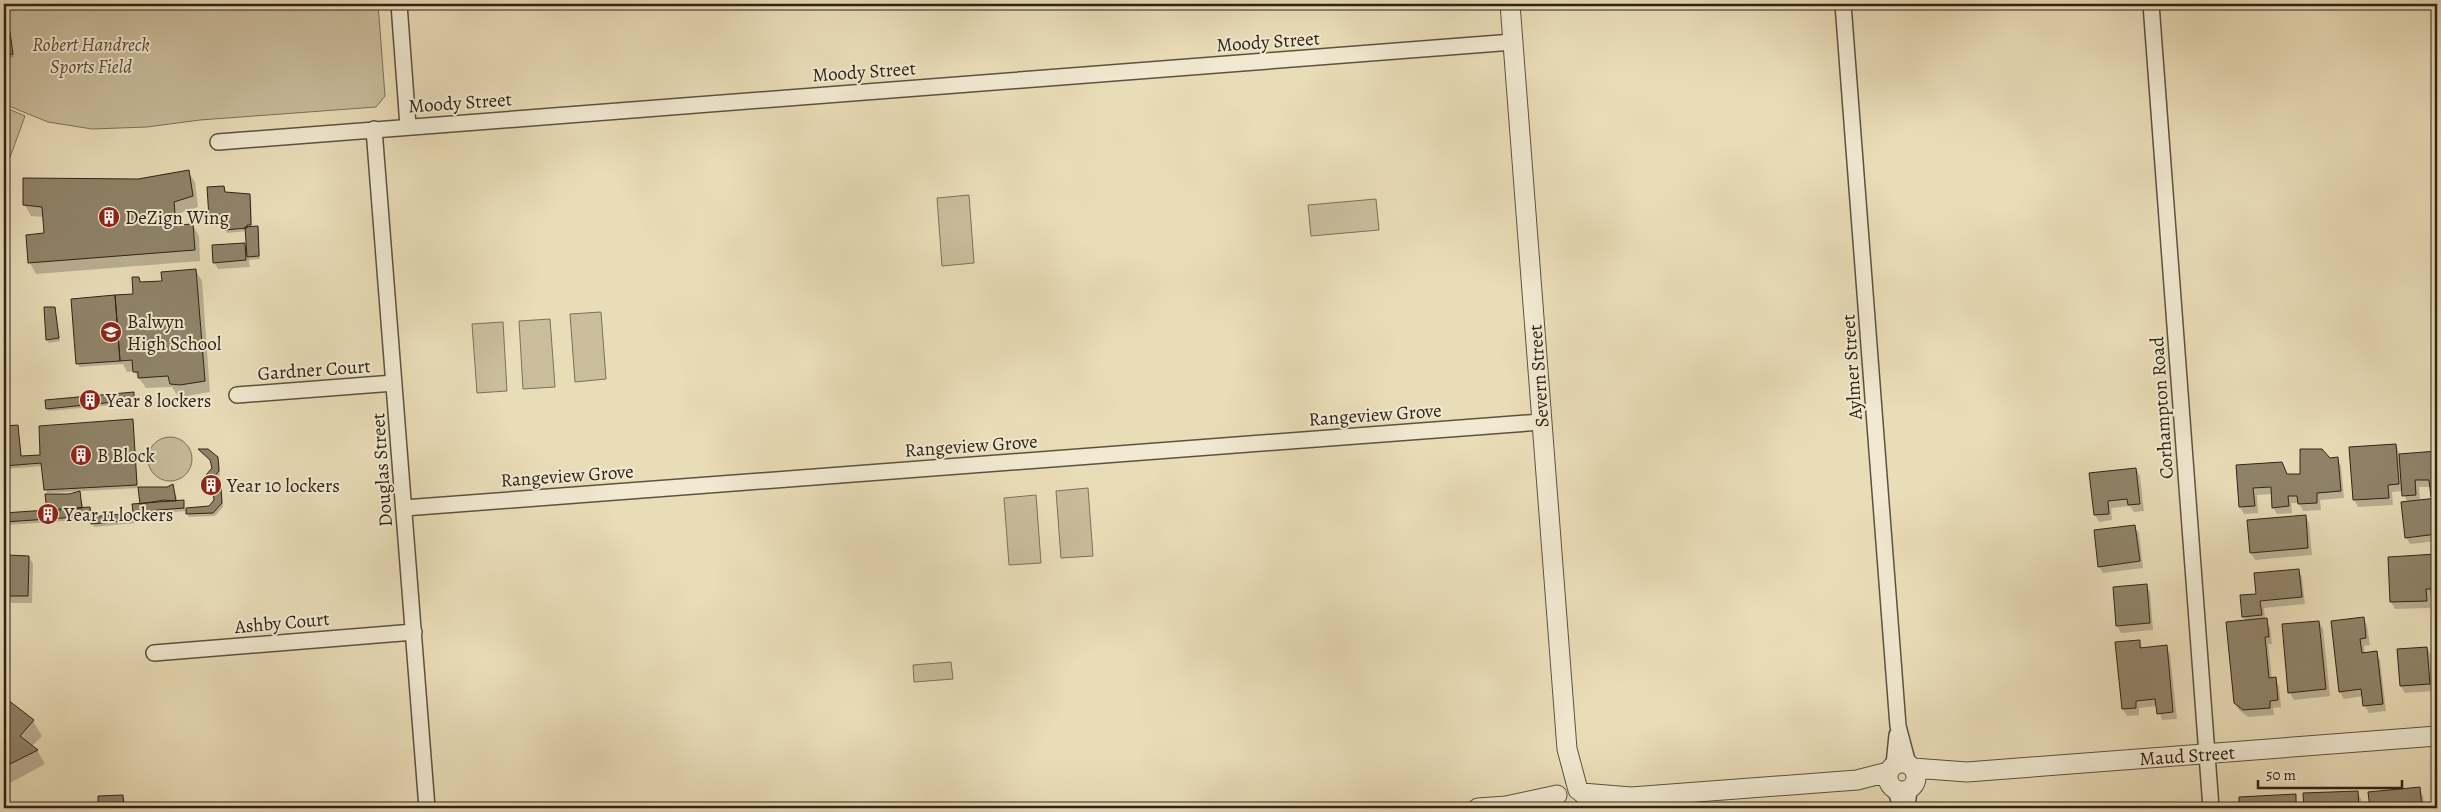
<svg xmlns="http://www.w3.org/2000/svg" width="2441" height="812" font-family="Alegreya,serif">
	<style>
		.green { fill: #c9bd9c; stroke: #7c7059 }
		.shadow { fill: #0003; fill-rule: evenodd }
		.building { fill: #90846a; stroke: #2f2316 }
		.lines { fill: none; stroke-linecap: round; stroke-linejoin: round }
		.minor-casing { stroke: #5e523e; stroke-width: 18 }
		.tertiary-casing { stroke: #5e523e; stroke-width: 21 }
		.minor { stroke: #f1e9d1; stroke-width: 15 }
		.tertiary { stroke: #f1e9d1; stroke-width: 19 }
		.labels { text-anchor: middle; stroke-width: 4; stroke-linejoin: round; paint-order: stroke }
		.street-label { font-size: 19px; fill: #2f2316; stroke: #f1e9d1 }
		.park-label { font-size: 19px; font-style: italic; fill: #564a38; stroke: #f1e9d1 }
		.poi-label { font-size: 19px; fill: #2f2316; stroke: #f1e9d1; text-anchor: start }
	</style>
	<rect width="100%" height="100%" fill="#e9ddb8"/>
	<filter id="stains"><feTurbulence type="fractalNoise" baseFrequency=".004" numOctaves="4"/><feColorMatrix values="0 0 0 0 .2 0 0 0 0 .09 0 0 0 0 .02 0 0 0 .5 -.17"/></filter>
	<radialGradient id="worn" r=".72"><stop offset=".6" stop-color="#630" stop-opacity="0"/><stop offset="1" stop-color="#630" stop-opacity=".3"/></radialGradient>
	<!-- green -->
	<path class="green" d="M 4,4 L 378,4 L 385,96 L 376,107 L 200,120 L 147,127 L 92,129 L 48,122 L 4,104 Z
		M 4,107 L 25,116 L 5,171 L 4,171 Z
		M 969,195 L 974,263 L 942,266 L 937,198 Z
		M 1376,199 L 1379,230 L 1311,236 L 1308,205 Z
		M 601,312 L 606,379 L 575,382 L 570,314 Z
		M 550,319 L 555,387 L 523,389 L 519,321 Z
		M 503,322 L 507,391 L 477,393 L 472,324 Z
		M148 459a22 22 0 1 1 44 0a22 22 0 1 1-44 0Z
		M 1088,488 L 1093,556 L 1061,558 L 1056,491 Z
		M 1036,495 L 1041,563 L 1009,565 L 1004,498 Z
		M 951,662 L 953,679 L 914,682 L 913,665 Z"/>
	<!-- shadow -->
	<path class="shadow" d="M 9,33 L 14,57 L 6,58 L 4,34 Z
		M 188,171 L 195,182 L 198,207 L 180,213 L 181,226 L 193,225 L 199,236 L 200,261 L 36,274 L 30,263 L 45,234 L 44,217 L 31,216 L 25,205 Z
		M 224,187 L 226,193 L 249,195 L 251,198 L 252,228 L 257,227 L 259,230 L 260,259 L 249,260 L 250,267 L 218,269 L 214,262 L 244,244 L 248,250 L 247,231 L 227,233 L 224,219 L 212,220 L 210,217 Z
		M 4,261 L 6,301 L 4,302 Z
		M 196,271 L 202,281 L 210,392 L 187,396 L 177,395 L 172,387 L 146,388 L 134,371 L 127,372 L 123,364 L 79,367 L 73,300 L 135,295 L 138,278 L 142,283 L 163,282 Z
		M 55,308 L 60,341 L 49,343 L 47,340 Z
		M 4,384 L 9,391 L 4,397 Z
		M 133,393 L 135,403 L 49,411 L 47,408 Z
		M 133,421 L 138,488 L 47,493 L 43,466 L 4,469 L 4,428 L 18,426 L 22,457 L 42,456 Z
		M 2396,445 L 2400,455 L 2437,452 L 2437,541 L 2410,544 L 2406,537 L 2407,502 L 2403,491 L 2392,492 L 2393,505 L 2358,507 L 2354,499 ZM 2419,487 L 2431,487 L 2434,500 L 2420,501 Z
		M 200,450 L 217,458 L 219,461 L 220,475 L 213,483 L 222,493 L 223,507 L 215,516 L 189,517 L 187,511 L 133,515 L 135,523 L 94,527 L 91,519 L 8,525 L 6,522 L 48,511 L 69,495 L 79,493 L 84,509 L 90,508 L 92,511 L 92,518 L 135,514 L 134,512 L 141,504 L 173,486 L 178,502 L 183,502 L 185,509 L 210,507 L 215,500 L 215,494 L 202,481 L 213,469 L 212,462 Z
		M 2337,458 L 2341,466 L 2344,498 L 2320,500 L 2321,510 L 2303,511 L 2299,503 L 2291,503 L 2292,513 L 2277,514 L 2273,507 L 2272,494 L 2257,495 L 2258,513 L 2244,514 L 2240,507 L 2237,467 L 2287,475 L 2301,475 L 2330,459 Z
		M 2136,469 L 2140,476 L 2144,511 L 2134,512 L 2130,506 L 2111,508 L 2112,520 L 2099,522 L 2095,515 Z
		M 2305,516 L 2309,523 L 2312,555 L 2255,560 L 2251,553 Z
		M 2134,526 L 2139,533 L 2143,568 L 2103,573 L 2099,566 Z
		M 2436,556 L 2437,596 L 2430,596 L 2430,608 L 2395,609 L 2391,602 L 2389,558 Z
		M 29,557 L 33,564 L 32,603 L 11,603 L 7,596 Z
		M 2298,570 L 2302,577 L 2305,604 L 2264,608 L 2265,620 L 2270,627 L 2272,644 L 2268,644 L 2272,679 L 2275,679 L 2279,686 L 2281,707 L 2273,708 L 2274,715 L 2248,717 L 2239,710 L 2235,703 L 2246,621 L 2243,617 L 2257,595 Z
		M 2146,585 L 2150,592 L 2153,630 L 2121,633 L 2117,626 L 2114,588 Z
		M 2363,618 L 2367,625 L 2370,645 L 2364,646 L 2365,654 L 2376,653 L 2380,660 L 2386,711 L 2369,713 L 2365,706 L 2363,696 L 2344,699 L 2340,692 Z
		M 2319,622 L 2323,629 L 2330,696 L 2294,700 L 2290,693 L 2283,626 Z
		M 2139,641 L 2143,649 L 2166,646 L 2170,654 L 2177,719 L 2162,720 L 2157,706 L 2139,708 L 2139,715 L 2127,716 L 2123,709 Z
		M 2427,648 L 2431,655 L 2433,691 L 2405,693 L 2401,686 Z
		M 4,699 L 33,721 L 42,736 L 32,746 L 37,750 L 45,764 L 8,784 L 4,779 Z
		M 2419,789 L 2423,796 L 2424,808 L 2371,808 L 2370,793 Z
		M 2357,792 L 2361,799 L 2362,808 L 2305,808 L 2304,795 Z
		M 2295,795 L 2299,808 L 2241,808 L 2240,799 Z
		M 123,797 L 129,808 L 67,808 L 67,805 L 100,804 Z
		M 2181,807 L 2182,808 L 2164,808 Z"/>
	<!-- building -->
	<path class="building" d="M 10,32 L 13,54 L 4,55 L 4,33 Z
		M 189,170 L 193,196 L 174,202 L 176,225 L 193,224 L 195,250 L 28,263 L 26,235 L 44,233 L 42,207 L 23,205 L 23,178 L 138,179 Z
		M 224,186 L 225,192 L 250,194 L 251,225 L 247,225 L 247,228 L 224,230 L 222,216 L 209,218 L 207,187 Z
		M 258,226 L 259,256 L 247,257 L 245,227 Z
		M 245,243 L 246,260 L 213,263 L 212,245 Z
		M 196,269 L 205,381 L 180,385 L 170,384 L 168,376 L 138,378 L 138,372 L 133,372 L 132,360 L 120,361 L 115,295 L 133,294 L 132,277 L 139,277 L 140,282 L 162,281 L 161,272 Z
		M 115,295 L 120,361 L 76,364 L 71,299 Z
		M 44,307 L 55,307 L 59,338 L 46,340 Z
		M 134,392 L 134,400 L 46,409 L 45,400 Z
		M 133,419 L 137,485 L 44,490 L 41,463 L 4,466 L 4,426 L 18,425 L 21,456 L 40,455 L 39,426 Z
		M 2396,444 L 2399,484 L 2388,485 L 2389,498 L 2353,500 L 2349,447 Z
		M 198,449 L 208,449 L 218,457 L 219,471 L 211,480 L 221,488 L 222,503 L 213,513 L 186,514 L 186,508 L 209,506 L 214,500 L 213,492 L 201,481 L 212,468 L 210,460 Z
		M 2300,449 L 2322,449 L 2330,458 L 2338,457 L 2341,491 L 2317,493 L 2317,503 L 2298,504 L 2297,496 L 2288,496 L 2289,506 L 2272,508 L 2271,487 L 2253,488 L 2255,506 L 2239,507 L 2236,465 L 2282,462 L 2287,474 L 2300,474 Z
		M 2437,451 L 2437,496 L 2431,497 L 2429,480 L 2415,480 L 2416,495 L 2402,496 L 2399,454 Z
		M 2136,468 L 2140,504 L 2128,505 L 2127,499 L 2108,501 L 2109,514 L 2094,515 L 2089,473 Z
		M 173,484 L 176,501 L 164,500 L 140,504 L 138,487 L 167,487 Z
		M 80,491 L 82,508 L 47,511 L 45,494 L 69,494 Z
		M 2437,498 L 2437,534 L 2405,538 L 2401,502 Z
		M 184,500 L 184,508 L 133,512 L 132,504 Z
		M 90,507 L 91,516 L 5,522 L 4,513 Z
		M 134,513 L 134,520 L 91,524 L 90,517 Z
		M 2306,515 L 2308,548 L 2250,553 L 2247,520 Z
		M 2135,525 L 2140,561 L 2098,567 L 2094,530 Z
		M 2437,554 L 2437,589 L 2426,589 L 2427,601 L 2390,602 L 2388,557 Z
		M 7,555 L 29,556 L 28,596 L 6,596 Z
		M 2299,569 L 2302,597 L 2260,601 L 2262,615 L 2242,617 L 2240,595 L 2256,594 L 2254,573 Z
		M 2147,584 L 2150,623 L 2116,626 L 2113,587 Z
		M 2437,599 L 2437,649 L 2432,600 Z
		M 2364,617 L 2366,638 L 2360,639 L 2362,653 L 2377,651 L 2383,704 L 2363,706 L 2361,689 L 2339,692 L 2331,621 Z
		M 2267,618 L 2269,637 L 2265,637 L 2269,678 L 2276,677 L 2278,700 L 2270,701 L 2270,708 L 2243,710 L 2234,703 L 2226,622 Z
		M 2319,621 L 2326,689 L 2288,693 L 2282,624 Z
		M 2140,640 L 2140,648 L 2167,645 L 2173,712 L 2157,714 L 2155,699 L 2136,701 L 2136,708 L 2122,709 L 2115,642 Z
		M 2427,647 L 2430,684 L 2400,686 L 2397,649 Z
		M 4,697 L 34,720 L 20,736 L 38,750 L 4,767 Z
		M 2434,782 L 2437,782 L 2437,808 L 2435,808 Z
		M 2420,787 L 2422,808 L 2370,808 L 2368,792 Z
		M 2358,791 L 2359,808 L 2304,808 L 2303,793 Z
		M 2296,794 L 2296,808 L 2239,808 L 2239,797 Z
		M 123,795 L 124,808 L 65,808 L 65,804 L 98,803 L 98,796 Z"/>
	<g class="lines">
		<!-- minor casing -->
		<g class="minor-casing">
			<path id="minor" d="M 399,4 L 408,126
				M 1843,4 L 1898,726 L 1908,764
				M 2151,4 L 2211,808
				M 374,129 L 427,808
				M 218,142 L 1513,42
				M 237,395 L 394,383
				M 404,508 L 1541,422
				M 154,653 L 414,632
				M 1894,765 L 1897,735
				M 1896,790 L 1901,808
				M 1907,808 L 1909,789"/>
		</g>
		<!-- tertiary casing -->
		<g class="tertiary-casing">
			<path id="tertiary" d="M 1510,4 L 1567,749 L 1578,790
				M1888 777a14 14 0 1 1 28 0a14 14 0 1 1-28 0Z
				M 1913,768 L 1967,772 L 2437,736
				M 1582,793 L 1631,797 L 1857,780 L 1888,772
				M 1478,808 L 1506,806 L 1557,795
				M 1593,808 L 1621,800"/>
		</g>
		<!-- minor -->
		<use href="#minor" class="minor"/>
		<!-- tertiary -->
		<use href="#tertiary" class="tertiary"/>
	</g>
	<!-- icons -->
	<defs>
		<g id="building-disc" transform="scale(1.125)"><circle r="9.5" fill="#8f2418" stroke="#f1e9d1"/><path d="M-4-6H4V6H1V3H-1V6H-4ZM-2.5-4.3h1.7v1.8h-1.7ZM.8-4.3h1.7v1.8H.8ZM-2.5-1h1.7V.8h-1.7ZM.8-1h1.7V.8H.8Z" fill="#fff"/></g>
		<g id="school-disc" transform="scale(1.125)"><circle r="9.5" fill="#8f2418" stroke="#f1e9d1"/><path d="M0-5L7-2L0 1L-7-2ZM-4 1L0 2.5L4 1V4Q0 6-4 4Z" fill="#fff"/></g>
	</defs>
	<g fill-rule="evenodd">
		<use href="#building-disc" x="109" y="217"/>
		<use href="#school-disc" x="111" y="332"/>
		<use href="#building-disc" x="90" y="400"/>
		<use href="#building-disc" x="81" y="455"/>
		<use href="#building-disc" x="211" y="485"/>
		<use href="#building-disc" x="48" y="514"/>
	</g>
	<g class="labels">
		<!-- street labels -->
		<g class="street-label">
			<text transform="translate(1268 41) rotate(-4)" y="7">Moody Street</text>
			<text transform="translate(864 71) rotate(-4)" y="7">Moody Street</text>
			<text transform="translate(460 102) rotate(-4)" y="7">Moody Street</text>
			<text transform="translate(1851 367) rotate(-94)" y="7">Aylmer Street</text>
			<text transform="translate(314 369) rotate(-4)" y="7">Gardner Court</text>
			<text transform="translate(1538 376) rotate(-94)" y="7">Severn Street</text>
			<text transform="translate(2161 408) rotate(-94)" y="7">Corhampton Road</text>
			<text transform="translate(1375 414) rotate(-4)" y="7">Rangeview Grove</text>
			<text transform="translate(971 445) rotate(-4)" y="7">Rangeview Grove</text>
			<text transform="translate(381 470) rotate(-94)" y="7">Douglas Street</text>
			<text transform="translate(567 475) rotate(-4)" y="7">Rangeview Grove</text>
			<text transform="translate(282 622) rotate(-5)" y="7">Ashby Court</text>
			<text transform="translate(2187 755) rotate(-4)" y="7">Maud Street</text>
		</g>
		<!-- park labels -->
		<g class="park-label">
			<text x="91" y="51">Robert Handreck<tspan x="91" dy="22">Sports Field</tspan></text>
		</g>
		<!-- poi labels -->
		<g class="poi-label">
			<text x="125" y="224">DeZign Wing</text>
			<text x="127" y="328">Balwyn<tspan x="127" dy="22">High School</tspan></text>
			<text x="106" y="407">Year 8 lockers</text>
			<text x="97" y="462">B Block</text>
			<text x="227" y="492">Year 10 lockers</text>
			<text x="64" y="521">Year 11 lockers</text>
		</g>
	</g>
	<!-- margin -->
	<rect width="2441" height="812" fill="none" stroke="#e9ddb8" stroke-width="20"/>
	<rect x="5" y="5" width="2431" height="802" fill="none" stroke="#2f2316" stroke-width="2.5"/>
	<rect x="10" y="10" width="2421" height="792" fill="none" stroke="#2f2316"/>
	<!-- scale -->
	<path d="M2258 780v8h144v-8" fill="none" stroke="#2f2316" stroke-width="2.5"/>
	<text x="2266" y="780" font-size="15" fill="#2f2316" stroke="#f1e9d1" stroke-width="4" paint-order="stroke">50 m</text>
	<rect width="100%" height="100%" filter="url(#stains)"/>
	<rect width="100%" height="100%" fill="url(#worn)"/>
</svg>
